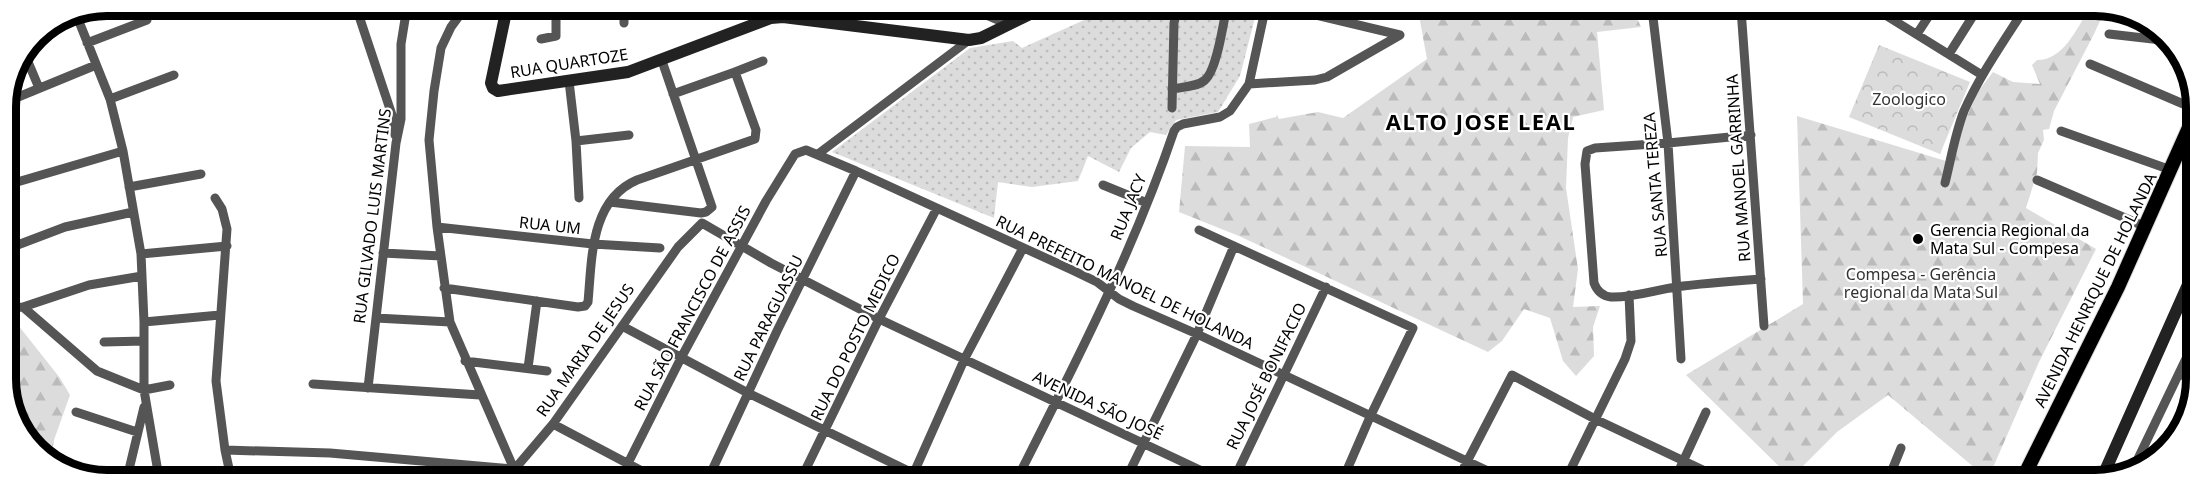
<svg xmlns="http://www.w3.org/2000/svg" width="2203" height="486" font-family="'Noto Sans',sans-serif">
<defs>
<pattern id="grass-dots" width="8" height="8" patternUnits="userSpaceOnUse" patternTransform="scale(1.5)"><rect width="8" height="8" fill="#dcdcdc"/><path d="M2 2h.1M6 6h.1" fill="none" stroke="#bbb" stroke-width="1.8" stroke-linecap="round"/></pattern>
<pattern id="forest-firs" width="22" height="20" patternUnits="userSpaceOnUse" patternTransform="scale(1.5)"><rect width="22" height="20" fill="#dcdcdc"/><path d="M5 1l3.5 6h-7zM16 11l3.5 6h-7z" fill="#bbb"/></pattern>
<pattern id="park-crowns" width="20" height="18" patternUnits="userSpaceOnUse" patternTransform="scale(1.5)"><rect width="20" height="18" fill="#dcdcdc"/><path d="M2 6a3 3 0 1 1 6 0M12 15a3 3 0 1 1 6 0" fill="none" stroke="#bbb"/></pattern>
</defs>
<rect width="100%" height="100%" fill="#fff"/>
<path fill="url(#grass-dots)" d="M1257 10 1240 76 1218 112 1176 120 1166 135 1150 132 1131 148 1119 172 1088 156 1078 181 1032 187 998 182 994 218 832 152 970 48 1013 41 1022 48 1104 11Z"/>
<path fill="url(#forest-firs)" d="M2090 8H2111L2104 12 2094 34 2054 111 2049 129 2043 130 2044 140 2038 153 2037 173 2026 208 2096 249 2039 362 1988 479 1888 395 1837 432 1791 478 1686 375 1803 304 1797 116 1946 161 1953 166 1963 126 1977 93 1993 72 2013 82 2040 84 2032 65 2037 60C2064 60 2076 29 2090 8Z
M1633 9 1641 27 1597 32 1604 110 1573 117 1568 138 1566 188 1578 269 1573 307 1600 306 1593 327 1594 356 1576 376 1563 361 1550 318 1524 309 1502 341 1488 352 1239 236 1179 212 1185 146 1250 147 1249 124 1276 117 1277 115 1279 119 1318 112 1343 118 1427 59 1418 10H1490L1559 18 1610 17Z
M8 325H18L60 378 70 395 54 440 51 459 36 451 8 399Z"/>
<path fill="url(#park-crowns)" d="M1879 45 1970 82 1940 154 1849 117Z"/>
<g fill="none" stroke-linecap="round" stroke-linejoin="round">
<defs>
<path id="primary" d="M2022 480 2118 287 2195 114"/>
</defs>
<use href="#primary" stroke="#dbdbdb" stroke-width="16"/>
<path stroke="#555" stroke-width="9" d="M1652 9 1668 143 1681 359
M1741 9 1764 326
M1885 9 1882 13 1982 75
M1191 10 1225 16 1240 10
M1295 10 1400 35
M977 11 1010 25
M462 12 451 27 441 48 434 91 429 140 437 227 450 322 514 469
M358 13 393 118 395 135
M76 14 110 99 123 151 141 254 144 322V390L159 478
M624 23V12
M1917 34 1934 8
M2109 34 2170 41
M541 39 556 36V12
M87 43 147 20
M1949 54 1978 8
M26 57 39 88
M2090 64 2195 109
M735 72 763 61
M569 81 576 141 579 198
M1249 84 1315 80 1327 77 1400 35
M1172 89C1182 87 1197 87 1205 80 1216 71 1222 31 1225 16
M110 99 174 75
M6 102 96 65
M1172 108 1174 23 1176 14 1181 10
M2061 131 2171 170
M1751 135 1668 143 1595 148 1587 151 1585 164 1594 283C1597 291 1602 296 1611 297 1632 298 1655 290 1676 287 1704 283 1733 281 1761 279
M576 141 629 135
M818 154 969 40
M2037 180 2146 227
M1945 183C1951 159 1955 134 1964 111 1980 75 2004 41 2025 8
M7 185 123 151
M1103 185 1147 203
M129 187 201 174
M215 198 222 209 227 229 216 381 225 450 231 478
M610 202 701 213 706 212 712 207 662 61
M437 227 593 244 660 248
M1199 230 1413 328 1370 417 1343 479
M7 249 65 227 133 212
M383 253 441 256
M141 254 227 246
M444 288 578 307 585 306 588 302C592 259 590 200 637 180L755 139 756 130 735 72 673 94
M23 307 97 371 144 390 170 385
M7 308 23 307 89 285 142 276
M376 318 450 322
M144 322 220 315
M622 326 748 393 925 479
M104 342 144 341
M465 361 547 371
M528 368 537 301
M2180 375 2195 376
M313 384 480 395
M368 388 396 143 401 119V44L406 13
M76 412 137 432
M553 424 657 479
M225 450 330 453 514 469
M64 463 107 478
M2134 467 2195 340
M912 477 965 358 1023 248
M127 478 144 407
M507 478 553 424 678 247 702 223 771 263 879 319 1219 479
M620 479 681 358 766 201 795 154 806 150 856 171 1072 270 1097 282 1119 299 1133 306 1197 334 1505 479
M708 479 777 331 856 171
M801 479 879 319 937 208
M1017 479C1074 366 1133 252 1174 131L1177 127 1183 124 1220 117 1230 111 1249 84 1265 10
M1126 479 1197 334 1234 246
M1234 479 1326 287
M1458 479 1512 375 1595 419 1722 479
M1566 479 1625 359 1631 341 1629 295
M1675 479 1706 412
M1888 480 1901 448"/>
<path stroke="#222" stroke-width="12" d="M1573 9H1607
M506 12 491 83 493 88 498 91 628 72 771 18 783 17 969 40 981 38 1036 11
M2101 480 2195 269"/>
<use href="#primary" stroke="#000" stroke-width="14"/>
</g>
<circle fill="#000" stroke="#fff" stroke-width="2" cx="1918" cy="239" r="6"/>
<g text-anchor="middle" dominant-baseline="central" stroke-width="4.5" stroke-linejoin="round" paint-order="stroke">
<g font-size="16" fill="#000" stroke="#fff">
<text transform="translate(569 63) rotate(-9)">RUA QUARTOZE</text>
<text transform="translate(1738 168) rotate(-94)">RUA MANOEL GARRINHA</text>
<text transform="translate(1655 185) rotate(-95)">RUA SANTA TEREZA</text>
<text transform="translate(1128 207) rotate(-68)">RUA JACY</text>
<text transform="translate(372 216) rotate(-83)">RUA GILVADO LUIS MARTINS</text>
<text transform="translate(550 225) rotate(6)">RUA UM</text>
<text transform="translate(1125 282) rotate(26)">RUA PREFEITO MANOEL DE HOLANDA</text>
<text transform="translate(2095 290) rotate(-64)">AVENIDA HENRIQUE DE HOLANDA</text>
<text transform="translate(692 308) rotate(-62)">RUA SÃO FRANCISCO DE ASSIS</text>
<text transform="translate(768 318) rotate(-64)">RUA PARAGUASSU</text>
<text transform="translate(855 337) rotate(-64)">RUA DO POSTO MEDICO</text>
<text transform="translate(585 350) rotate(-55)">RUA MARIA DE JESUS</text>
<text transform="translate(1266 376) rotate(-64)">RUA JOSÉ BONIFACIO</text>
<text transform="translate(1098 405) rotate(25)">AVENIDA SÃO JOSÉ</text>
</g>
<g font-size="16" fill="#333" stroke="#fff">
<text x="1909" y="99">Zoologico</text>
<text x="1921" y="274">Compesa - Gerência<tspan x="1921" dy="18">regional da Mata Sul</tspan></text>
</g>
<g font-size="16" fill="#000" stroke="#fff" text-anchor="start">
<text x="1930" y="230">Gerencia Regional da<tspan x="1930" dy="18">Mata Sul - Compesa</tspan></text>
</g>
<g font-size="22" font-weight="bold" letter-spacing="1.5" fill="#000" stroke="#fff">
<text x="1481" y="121">ALTO JOSE LEAL</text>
</g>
</g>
<path d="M0 0H2203V486H0ZM107 16H2095A91 91 0 0 1 2186 107V379A91 91 0 0 1 2095 470H107A91 91 0 0 1 16 379V107A91 91 0 0 1 107 16Z" fill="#fff" fill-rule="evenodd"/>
<path fill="none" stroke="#000" stroke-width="8" d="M107 16H2095A91 91 0 0 1 2186 107V379A91 91 0 0 1 2095 470H107A91 91 0 0 1 16 379V107A91 91 0 0 1 107 16Z"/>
</svg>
